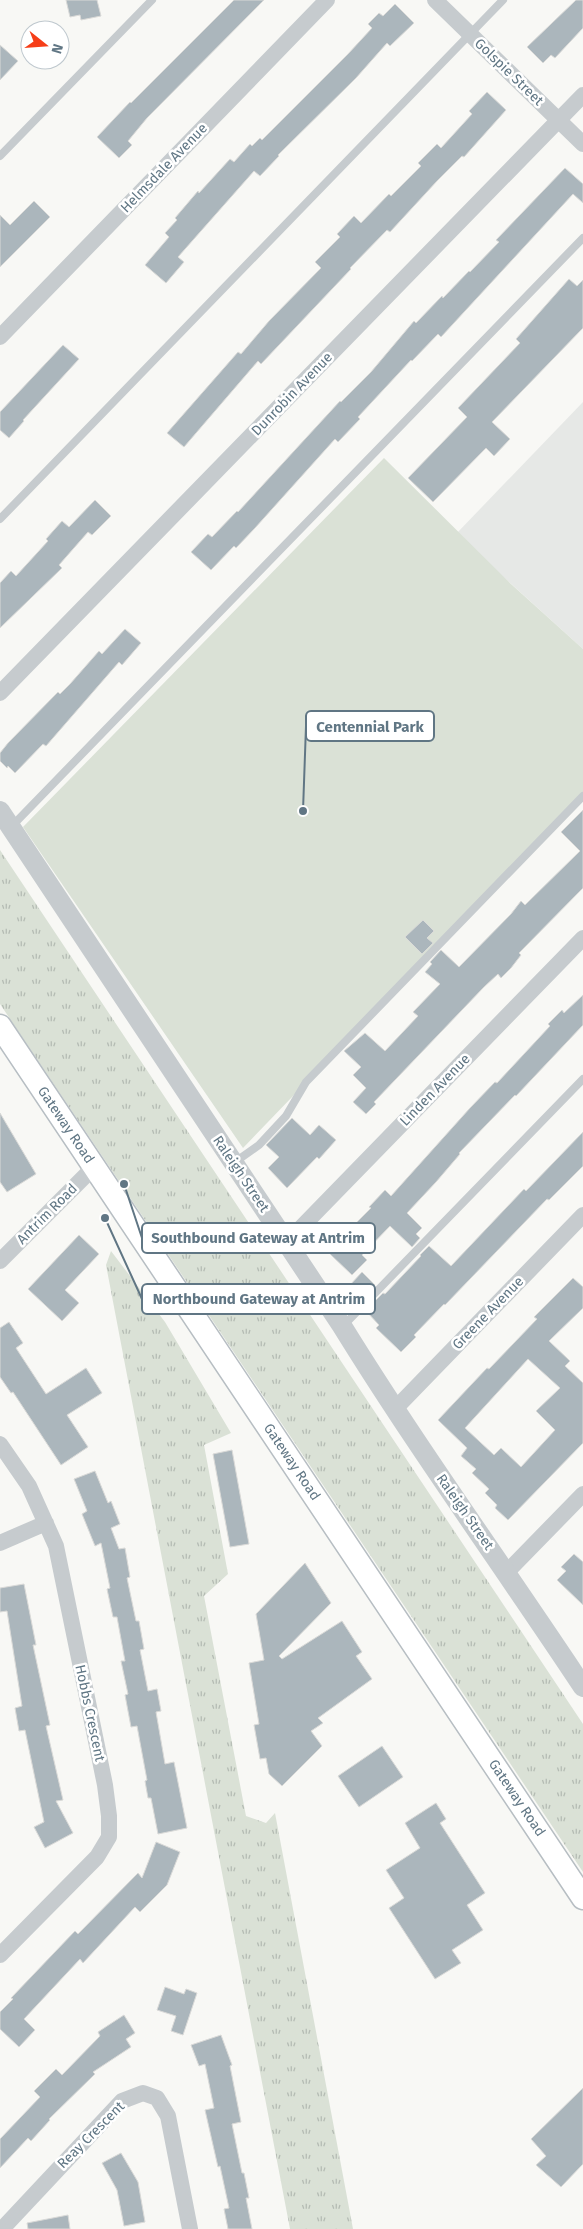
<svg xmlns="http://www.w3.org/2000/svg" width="583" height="2229" font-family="'Fira Sans',sans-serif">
<defs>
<pattern id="grass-tufts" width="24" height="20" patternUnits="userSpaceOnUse" patternTransform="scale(1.25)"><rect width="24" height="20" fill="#dae1d6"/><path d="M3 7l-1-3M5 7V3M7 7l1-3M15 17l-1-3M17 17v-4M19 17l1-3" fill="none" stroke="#b4bbb3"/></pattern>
</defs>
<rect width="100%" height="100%" fill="#f8f8f5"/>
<path fill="#e6e8e6" d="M583 402V649L456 534Z"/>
<path fill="url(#grass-tufts)" d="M0 850 583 1724V1872L0 1004Z
M111 1251 165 1322 231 1433 204 1445 228 1574 204 1596 246 1816 266 1823 275 1813 353 2229H290L106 1265Z"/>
<path fill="#dae1d6" d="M384 458 511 584 583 649V795L243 1148 23 827Z"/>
<path fill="#abb6bc" stroke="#dadad8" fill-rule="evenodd" d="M66 0H97L101 16 81 20 80 15 70 17Z
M234 0H264L147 118 128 141 132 145 119 158 97 137 130 102 131 103Z
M576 0H583V28L555 58 551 55 543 63 527 47Z
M395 4 414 23 390 46 387 43 356 78 278 155 279 156 260 176 254 171 178 257 184 262 166 283 145 265 169 237 165 233 177 220 175 218 198 191 199 193 230 159 234 162 250 144 252 146 260 138 262 140 348 54 372 28 368 24 379 13 383 16Z
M0 45 18 61 0 80Z
M487 92 506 110 464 157 462 156 437 181 390 232 387 230 350 268 351 269 261 364 258 361 184 447 167 433 238 352 241 354 269 321 321 268 315 262 340 237 337 234 354 216 361 223 389 194 391 196 421 166 418 163 437 144 441 148 472 114 469 111Z
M565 168 583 184V203L573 194 441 337 438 334 412 361 411 360 358 417 360 419 338 442 335 439 255 528 236 548 234 546 211 570 191 552 208 534 212 537 237 511 238 512 340 401 341 402 371 372 414 321 416 323 442 296 443 298 469 271 470 272 499 242 496 240Z
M34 201 50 217 0 267V215L10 225Z
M569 279 577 286 583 280V328L492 422 510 439 494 456 486 448 433 502 408 478 467 417 458 408 520 343 516 339Z
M63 345 79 359 23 420 24 421 9 438 0 430V412Z
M95 500 111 516 92 535 88 532 59 565 62 568 0 628V583L11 571 16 576 48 541 46 539 62 521 69 527Z
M125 629 141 643 122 665 119 662 46 746 43 744 15 773 8 766 7 768 0 761V753L8 743 58 692 60 694 70 684 99 651 102 654Z
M583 810V888L519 953 521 955 511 968 501 978 498 974 484 987 374 1102 376 1104 366 1114 353 1102 366 1088 353 1075 361 1067 344 1051 365 1033 385 1051 418 1016 413 1012 440 984 425 972 432 964 430 962 441 950 459 967 511 914 521 901 525 905 580 851 561 832Z
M423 920 434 931 427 938 433 943 422 954 405 937Z
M583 995V1025L516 1096 515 1095 459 1153 460 1154 436 1182 407 1213 422 1228 416 1234 420 1238 412 1247 390 1226 362 1255 367 1260 352 1275 330 1254 356 1228 354 1225 371 1208 369 1207 385 1190 391 1196 470 1108 495 1082 497 1083 550 1026 548 1024 562 1010 564 1013Z
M0 1113 36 1174 7 1192 0 1182Z
M292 1118 310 1135 319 1125 336 1140 319 1159 317 1157 287 1188 268 1168 279 1157 266 1145Z
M583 1132V1166L549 1200 547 1199 445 1305 444 1304 414 1335 416 1337 401 1352 376 1328 379 1325 367 1312 372 1306 371 1305 383 1293 385 1294 421 1256 420 1255 429 1246 451 1266 524 1189 526 1191Z
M79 1235 99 1254 65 1290 79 1303 62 1321 28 1289Z
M362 1272 375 1285 363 1298 350 1285Z
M573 1278 583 1287V1308L549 1341 570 1361 565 1366 583 1383V1443L508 1520 495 1508 497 1505 485 1493 489 1489 472 1473 476 1469 461 1456 467 1448 438 1420 487 1368 489 1369 537 1319 534 1317ZM528 1359 560 1388 536 1411 555 1430 521 1467 501 1448 494 1455 465 1428Z
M9 1322 23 1343 16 1348 46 1394 86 1368 102 1393 67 1415 88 1447 61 1465 13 1392 11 1393 0 1377V1328Z
M232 1450 249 1544 230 1547 213 1454Z
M95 1471 108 1503 111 1501 120 1524 111 1528 119 1549 125 1548 130 1577 127 1578 136 1621H139L144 1649 140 1650 148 1691 157 1689 161 1711 156 1712 165 1764 174 1762 187 1828 158 1834 151 1798H148L145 1781 147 1780 137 1726 131 1727 125 1695 128 1694 121 1661H125L117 1617H113L107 1589 110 1588 101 1543 95 1546 82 1514 87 1511 74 1479Z
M574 1554 583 1562V1605L557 1580 566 1571 561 1567Z
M305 1563 331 1603 279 1656 282 1659 342 1621 362 1652 356 1656 372 1679 318 1718 323 1723 311 1731 322 1746 282 1786 269 1774 266 1758 260 1759 254 1725 259 1724 249 1663 264 1660 256 1614Z
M24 1584 36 1645H33L50 1725 46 1726 63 1800 56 1801 73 1833 45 1848 34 1827 44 1822 25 1730 19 1731 15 1708 22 1706 7 1611 0 1612V1588Z
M382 1746 403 1777 359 1807 338 1776Z
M436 1803 446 1819 440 1823 485 1893 467 1905 483 1930 452 1950 461 1963 435 1979 389 1908 404 1898 386 1870 420 1848 405 1823Z
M156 1842 180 1852 167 1885 140 1912 135 1907 83 1963 80 1959 24 2019 35 2030 19 2047 0 2029V2012L13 1999 11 1998 75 1931 78 1934 138 1873 142 1878Z
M165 1987 184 1994 186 1989 197 1993 183 2035 171 2031 176 2016 157 2010Z
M124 2015 135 2033 126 2039 131 2047 93 2072 95 2074 49 2119 50 2120 31 2141 28 2138 0 2168V2139L40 2097 34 2091 56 2069 62 2075 100 2036 98 2032Z
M221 2035 232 2065 230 2066 241 2122 232 2124 242 2173H244L249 2198H246L252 2229H228L224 2209 229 2208 220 2166 218 2167 205 2110 214 2108 205 2064 199 2066 191 2045Z
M583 2088V2164L561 2187 536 2165 546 2156 531 2139Z
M121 2153 138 2182 145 2222 124 2226 117 2190 102 2163Z
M68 2215 70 2229H28L27 2223Z"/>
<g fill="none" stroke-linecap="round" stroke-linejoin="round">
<defs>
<path id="secondary" d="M0 1026 583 1898"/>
</defs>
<use href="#secondary" stroke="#b7bec3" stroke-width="25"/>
<path stroke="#c6cbce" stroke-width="8" d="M0 156 152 0
M0 519 503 0
M12 826 583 238
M235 1162 259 1145 286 1116 306 1082 583 796
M344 1325 583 1079"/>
<path stroke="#c6cbce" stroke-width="16" d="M435 0 583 144
M0 337 327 0
M0 693 583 95
M287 1242 583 938
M0 1261 94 1167
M394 1410 583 1215
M0 1444 29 1486 56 1546 105 1785 109 1816V1837L97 1857 0 1955
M0 1543 46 1523
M507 1572 583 1494
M2 2229 122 2101 143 2093 157 2098 168 2116 190 2229"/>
<path stroke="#c6cbce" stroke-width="20" d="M0 811 342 1326C418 1449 503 1566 583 1687"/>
<use href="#secondary" stroke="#fff" stroke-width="22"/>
</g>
<g text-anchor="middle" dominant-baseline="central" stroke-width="5" stroke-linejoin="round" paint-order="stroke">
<g font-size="14" fill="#607684" stroke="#fff">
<text transform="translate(509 72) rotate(44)">Golspie Street</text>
<text transform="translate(164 168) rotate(-46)">Helmsdale Avenue</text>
<text transform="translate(292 394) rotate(-46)">Dunrobin Avenue</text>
<text transform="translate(435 1090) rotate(-46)">Linden Avenue</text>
<text transform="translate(66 1125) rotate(56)">Gateway Road</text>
<text transform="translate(241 1174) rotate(56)">Raleigh Street</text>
<text transform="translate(47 1214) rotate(-45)">Antrim Road</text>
<text transform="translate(488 1313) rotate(-46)">Greene Avenue</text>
<text transform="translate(292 1462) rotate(56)">Gateway Road</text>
<text transform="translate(465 1512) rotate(55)">Raleigh Street</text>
<text transform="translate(90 1713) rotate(78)">Hobbs Crescent</text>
<text transform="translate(517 1798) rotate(56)">Gateway Road</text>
<text transform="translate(91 2135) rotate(-45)">Reay Crescent</text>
</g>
</g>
<path fill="none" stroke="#607684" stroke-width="2" d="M303 811L306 726M124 1184L142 1238M105 1218L142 1299"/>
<g fill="#607684" stroke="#fff" stroke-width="2">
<circle cx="303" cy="811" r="5"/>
<circle cx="124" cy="1184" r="5"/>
<circle cx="105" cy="1218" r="5"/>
</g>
<g fill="#fff" stroke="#607684" stroke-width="2">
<rect x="306" y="711" width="128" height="30" rx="5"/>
<rect x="142" y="1223" width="233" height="30" rx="5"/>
<rect x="142" y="1284" width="233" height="30" rx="5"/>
</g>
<g font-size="15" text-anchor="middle" font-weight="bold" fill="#607684">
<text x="370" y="732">Centennial Park</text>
<text x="258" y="1243">Southbound Gateway at Antrim</text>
<text x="259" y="1304">Northbound Gateway at Antrim</text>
</g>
<g transform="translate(45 45) rotate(107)"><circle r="24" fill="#ffffff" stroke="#bfc8ce"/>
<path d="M0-4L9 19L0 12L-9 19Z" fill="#f63e18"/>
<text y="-8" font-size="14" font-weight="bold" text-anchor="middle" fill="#607684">N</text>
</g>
</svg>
